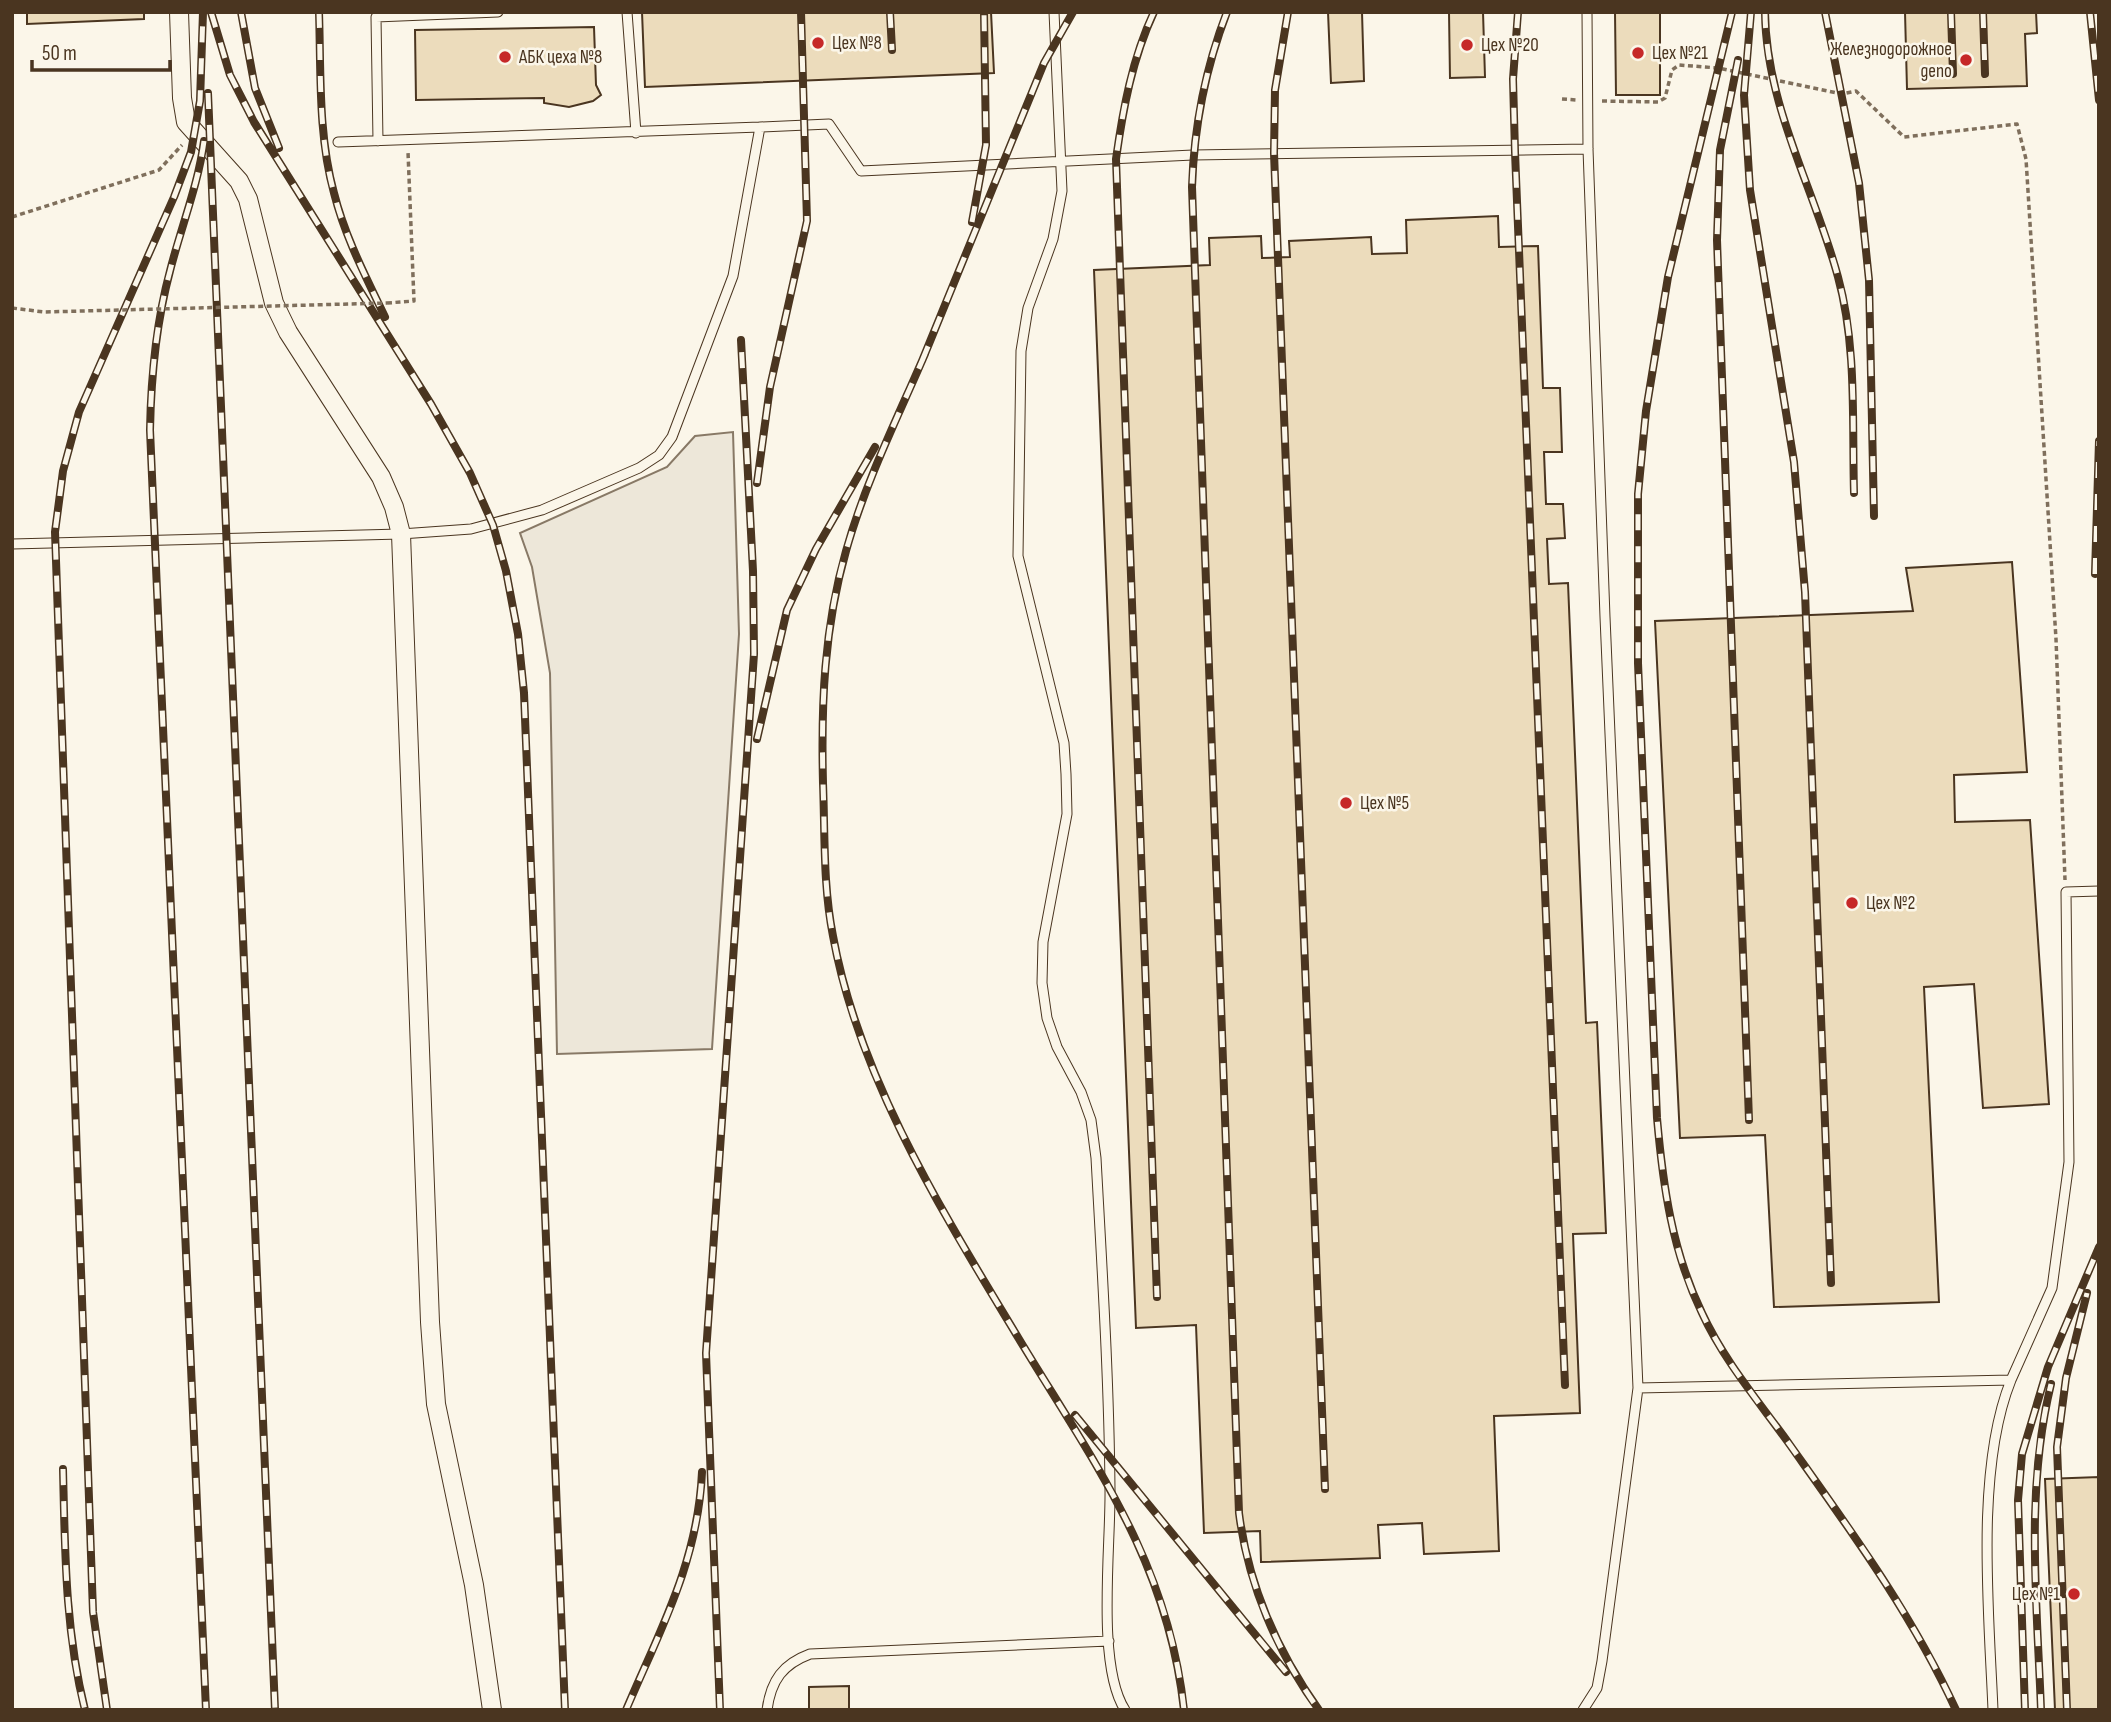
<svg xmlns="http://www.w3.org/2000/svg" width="2111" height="1722" font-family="'Sofia Sans Condensed',sans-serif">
<rect width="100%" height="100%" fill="#fbf6e9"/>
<path fill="#ede7d9" stroke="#887966" stroke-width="2" d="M733 432 739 634 712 1049 557 1054 550 673 532 567 520 533 667 467 695 436Z"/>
<path fill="#ecdcbc" stroke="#4a3520" stroke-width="2" d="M27 12H144V19L27 24Z
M642 12H991L994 73 645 87Z
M1328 12H1362L1364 81 1331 83Z
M1449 12H1483L1485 77 1450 78Z
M1615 12H1660V95H1616Z
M1905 12H2036L2037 33 2025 34 2027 86 1907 89Z
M594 27 596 85 601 95 593 101 569 107 544 103V98L416 100 415 30Z
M1498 216 1499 247 1538 246 1543 388H1560L1562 452H1544L1546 504H1563L1565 538 1547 539 1549 584 1568 583 1586 1023 1597 1022 1606 1233 1573 1234 1580 1413 1494 1416 1499 1551 1424 1554 1422 1523 1378 1525 1380 1558 1261 1562 1260 1531 1204 1533 1196 1325 1136 1328 1094 270 1210 265 1209 238 1261 236 1262 258 1290 257 1289 241 1371 237 1372 254 1407 253 1406 220Z
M2012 562 2027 772 1954 775 1955 822 2030 820 2049 1104 1983 1108 1974 984 1924 987 1939 1302 1774 1307 1765 1135 1680 1138 1655 621 1913 611 1906 568Z
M2099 1477V1710H2055L2045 1479Z
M849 1686V1710H809V1687Z"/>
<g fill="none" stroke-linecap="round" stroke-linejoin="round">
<defs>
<path id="service" d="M627 12 636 133
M1054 12 1062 191 1053 239 1028 308 1021 351 1018 556 1064 743 1066 774 1067 814 1043 942 1042 983 1047 1018 1057 1047 1081 1092 1091 1120 1096 1158C1102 1268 1109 1378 1110 1489 1111 1545 1096 1665 1125 1710
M378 141 376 17 498 12
M338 142 760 127
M12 544 401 534 471 529 542 510 639 468 659 455 672 437 733 276 760 127 829 124 861 171 1193 155 1588 149
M2011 1380 2052 1288 2069 1162 2066 892 2099 891
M1638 1388 2011 1380C1975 1469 1989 1612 1993 1710
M767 1710C771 1680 783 1664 810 1654L1109 1641
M1583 1710 1597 1688 1602 1661 1638 1388 1605 617 1588 149 1587 12"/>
<path id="minor" d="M179 12 182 98 186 122 239 181 248 199 274 303 288 332 381 477 394 507 401 534 430 1322 436 1404 474 1585 492 1710"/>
</defs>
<use href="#service" stroke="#4a3520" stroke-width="11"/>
<use href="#minor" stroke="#4a3520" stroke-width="20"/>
<path stroke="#7f6f5c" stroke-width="3.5" stroke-dasharray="5 3.5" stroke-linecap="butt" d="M1562 99 1576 100
M1602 101 1658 102 1665 98 1672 70 1679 65 1718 68 1842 94 1856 91 1904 137 2017 124 2026 159 2056 639 2065 880
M12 217 159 170 182 145
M387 303 414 301 408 152"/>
<use href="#service" stroke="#fbf6e9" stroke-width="9"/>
<use href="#minor" stroke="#fbf6e9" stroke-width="18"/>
<defs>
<path id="rail" d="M211 12 230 75 254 122 431 404 470 473 493 525 506 571 518 634 524 693 565 1710
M241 12 255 88 279 148
M319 12C321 72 318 135 334 193 345 237 366 277 385 317
M890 12 892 50
M1154 12C1132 59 1123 109 1116 159L1157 1297
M1227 12C1205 69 1194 127 1192 187L1239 1513C1248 1584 1277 1652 1319 1710
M1288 12 1275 90 1274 153 1325 1489
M1518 12 1513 79 1515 152 1565 1385
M1732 12 1668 277 1646 411 1638 494V663L1657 1118C1663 1186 1672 1251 1702 1313 1724 1361 1760 1403 1790 1445 1851 1531 1912 1614 1956 1710
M1751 12 1744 95 1750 190 1794 462 1805 592 1831 1283
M1765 12C1766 106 1814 188 1838 277 1857 346 1852 422 1854 493
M1825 12 1859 183 1869 280 1874 516
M1951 12 1953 74
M1983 12 1985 74
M2090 12 2099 100
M1738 60 1720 150 1717 240 1749 1120
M208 93 275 1710
M204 141C198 186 181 227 170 271 156 323 151 377 150 430L206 1710
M972 222 986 145 984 12
M925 354C897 419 865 483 846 551 824 628 821 704 823 783 825 834 823 886 833 936 859 1080 945 1216 1019 1339 1094 1463 1168 1561 1184 1710
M922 361 1044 63 1073 12
M757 483 770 387 807 221 801 12
M2095 574 2099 441
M757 739 787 610 816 549 875 447
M1075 1415 1286 1672
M63 1469C65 1551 65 1630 85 1710
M107 1710 93 1612 55 532 63 471 79 412 174 197 191 152 200 101 203 12
M626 1710C660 1630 698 1562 702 1472
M720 1710 706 1353 754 654 753 571 741 340
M2025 1710 2018 1500 2022 1454 2048 1367 2099 1247
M2041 1710C2037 1601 2025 1491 2051 1384
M2067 1710 2057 1447 2066 1378 2087 1293"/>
</defs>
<use href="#rail" stroke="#4a3520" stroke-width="8"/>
<use href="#rail" stroke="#fbf6e9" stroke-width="5" stroke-dasharray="16" stroke-linecap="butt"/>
<path stroke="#7f6f5c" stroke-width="3.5" stroke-dasharray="5 3.5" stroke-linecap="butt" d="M12 308 44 312 387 303"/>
</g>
<g fill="#c62828" stroke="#fbf6e9" stroke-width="2.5">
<circle cx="818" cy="43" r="7"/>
<circle cx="1467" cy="45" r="7"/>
<circle cx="1638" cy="53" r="7"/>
<circle cx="505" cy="57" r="7"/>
<circle cx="1966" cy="60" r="7"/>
<circle cx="1346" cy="803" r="7"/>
<circle cx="1852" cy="903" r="7"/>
<circle cx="2074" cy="1594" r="7"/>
</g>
<g text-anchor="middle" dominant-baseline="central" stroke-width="5" stroke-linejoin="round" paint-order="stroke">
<g font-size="19" fill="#4a3520" stroke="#fbf6e9" text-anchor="start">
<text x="832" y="43">Цех №8</text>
<text x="1481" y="45">Цех №20</text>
<text x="1952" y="49" text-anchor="end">Железнодорожное<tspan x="1952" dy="22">депо</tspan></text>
<text x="1652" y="53">Цех №21</text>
<text x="519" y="57">АБК цеха №8</text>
<text x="1360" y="803">Цех №5</text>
<text x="1866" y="903">Цех №2</text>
<text x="2060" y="1594" text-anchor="end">Цех №1</text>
</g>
</g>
<rect width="2111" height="1722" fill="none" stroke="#4a3520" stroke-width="28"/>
<path d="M32 60v10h138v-10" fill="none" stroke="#4a3520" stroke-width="3.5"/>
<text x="42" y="60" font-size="21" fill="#4a3520" stroke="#fbf6e9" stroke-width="5" paint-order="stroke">50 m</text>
</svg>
